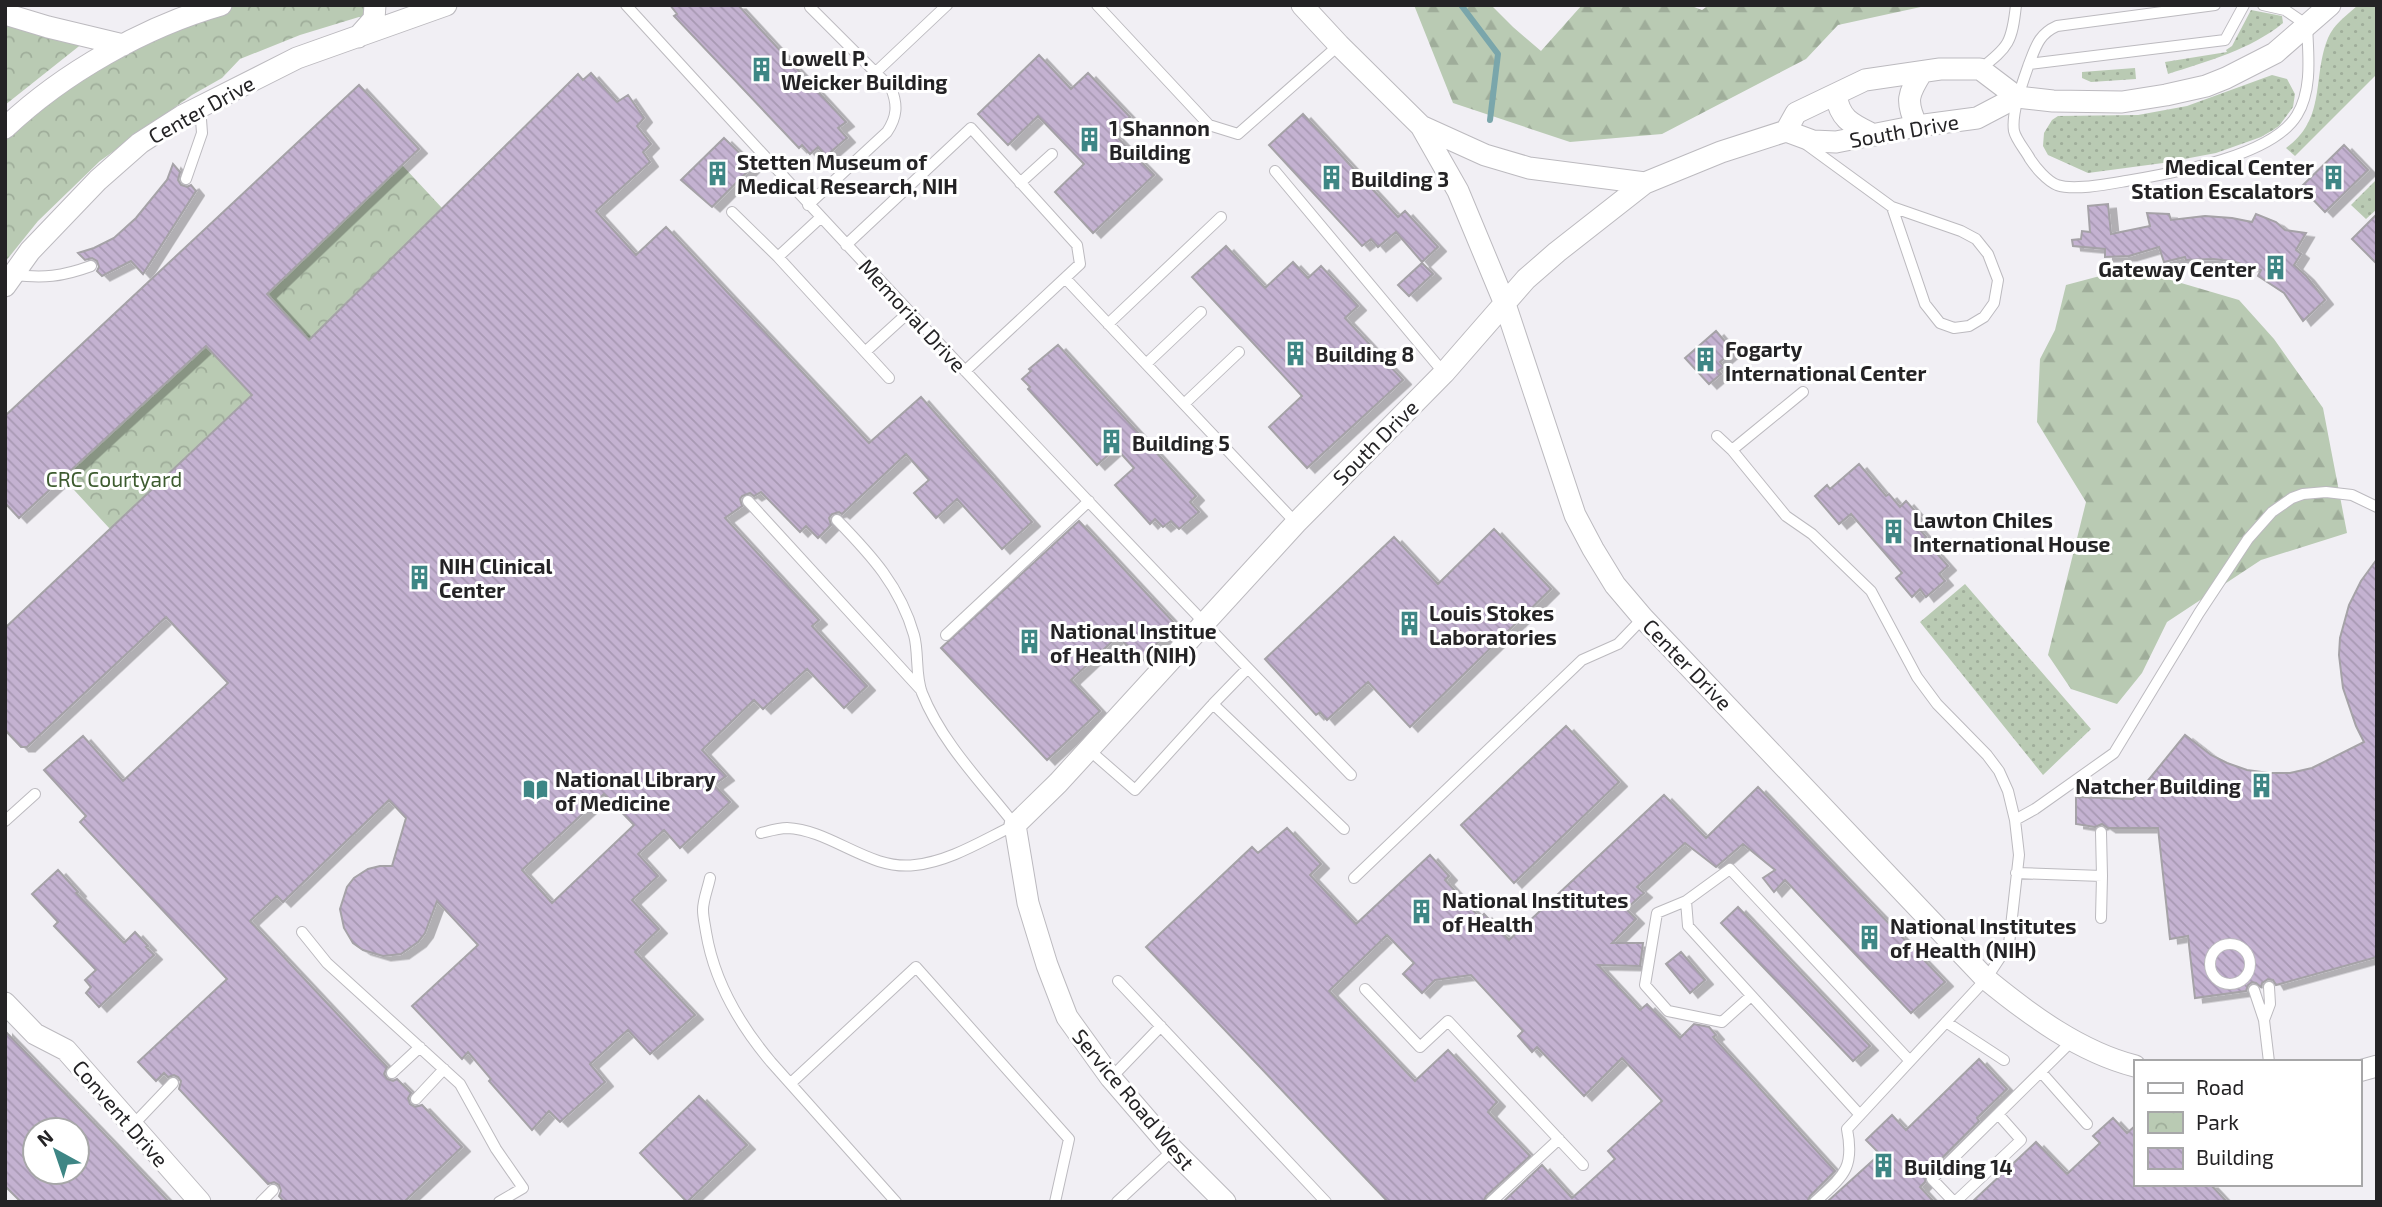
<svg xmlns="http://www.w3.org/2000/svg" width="2382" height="1207" font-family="'Exo 2',sans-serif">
<defs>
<pattern id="grass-dots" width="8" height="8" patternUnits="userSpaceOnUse" patternTransform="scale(1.75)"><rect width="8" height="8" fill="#b9cab3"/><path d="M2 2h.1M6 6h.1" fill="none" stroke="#9fad9a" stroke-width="1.8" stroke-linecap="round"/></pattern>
<pattern id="forest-firs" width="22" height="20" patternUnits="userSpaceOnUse" patternTransform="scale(1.75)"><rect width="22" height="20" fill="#b9cab3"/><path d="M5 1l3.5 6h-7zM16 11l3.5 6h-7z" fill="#9fad9a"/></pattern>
<pattern id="park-crowns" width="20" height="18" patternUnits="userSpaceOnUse" patternTransform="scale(1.75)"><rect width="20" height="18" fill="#b9cab3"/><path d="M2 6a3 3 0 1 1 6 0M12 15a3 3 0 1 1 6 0" fill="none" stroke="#9fad9a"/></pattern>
<pattern id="building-back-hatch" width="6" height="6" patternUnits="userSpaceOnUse" patternTransform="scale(1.75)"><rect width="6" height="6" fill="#c4b2d1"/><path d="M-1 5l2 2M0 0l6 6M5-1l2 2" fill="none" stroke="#a899b3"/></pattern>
<filter id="shadow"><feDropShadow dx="8" dy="4.5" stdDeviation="0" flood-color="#0004"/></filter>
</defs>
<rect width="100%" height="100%" fill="#f1eff4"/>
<path fill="url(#grass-dots)" d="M2358 5H2377V74L2295 156 2286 148C2327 119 2312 77 2328 38 2334 24 2347 15 2358 5Z
M2251 10 2282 16 2283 23C2250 50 2208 61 2168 74L2165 62 2227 52 2226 50 2232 46Z
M2135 68 2136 79 2091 82 2082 78V72Z
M2272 75 2287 79 2295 94 2293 107 2279 126 2273 130 2261 137 2216 153 2163 163 2088 173 2048 155 2043 146 2044 133 2052 120 2058 116 2138 115 2187 106Z
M2377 179V209L2366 219 2351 205Z
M1965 584 2091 729 2043 775 1920 622Z"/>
<path fill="url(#forest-firs)" d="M1414 5H1491L1513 27 1541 51 1582 5H1689L1702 10 1709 5H1930L1838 25 1806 59 1662 134 1570 142 1453 103Z
M2130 268 2239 300 2274 339 2323 408 2347 533 2261 560 2167 622 2142 673 2117 704 2071 689 2048 655 2086 502 2037 422 2040 359 2055 330 2066 285Z"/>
<path fill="url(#park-crowns)" d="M221 5H375L374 19 359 17 300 35 240 59 222 78 192 95 100 161 38 221 5 262V128L53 87Z
M5 22 83 43 5 105Z
M402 165 442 208 309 340 267 294Z
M206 346 252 395 110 529 63 478Z"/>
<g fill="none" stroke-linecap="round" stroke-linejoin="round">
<path stroke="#7aa6ab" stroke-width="6" d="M1461 5 1498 54 1490 120"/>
</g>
<path fill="url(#building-back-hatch)" stroke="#a5a2a7" stroke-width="2" fill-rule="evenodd" filter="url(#shadow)" d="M670 5H738L846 122 838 128 847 138 826 156 818 147 810 154 802 145 799 148 674 16 677 14Z
M1039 55 1071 89 1088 73 1130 117 1113 133 1154 175 1093 233 1055 192 1084 164 1038 116 1008 145 978 114Z
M591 73 617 102 628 95 644 118 637 126 651 144 643 152 650 162 596 211 636 255 666 227 869 443 921 397 1032 522 1002 549 957 499 936 518 914 493 929 480 906 454 842 514 839 512 832 514 829 518 831 525 818 538 806 526 800 532 761 492 754 496 750 493 742 496 740 499 742 506 725 518 819 620 812 626 867 686 844 708 807 669 763 709 754 700 702 750 726 776 714 785 730 802 680 848 664 830 638 854 658 876 632 900 659 929 635 952 695 1015 650 1054 628 1030 590 1064 605 1082 560 1122 549 1111 532 1130 489 1081 491 1079 468 1052 462 1059 412 1006 478 945 437 901 425 933 418 942 401 954 383 956 363 950 353 943 344 928 340 909 347 887 354 878 368 869 380 866H392L406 818 389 800 283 902 277 896 250 921 387 1067 384 1074 387 1079 393 1081 397 1079 411 1093 408 1098 410 1104 415 1107 422 1105 462 1147 404 1202H284L279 1196 281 1191 279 1185 274 1182 268 1184 179 1089 181 1081 178 1077 174 1075 168 1077 164 1073 156 1081 138 1062 227 979 80 822 86 816 44 770 83 736 123 781 228 683 166 617 27 747H21L5 730V628L252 395 206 346 19 518 5 503V416L359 85 419 149 267 294 309 340 578 74 583 80ZM604 794 634 825 552 903 522 870Z
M1303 114 1398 217 1405 211 1438 247 1422 262 1396 232 1378 247 1371 239 1362 246 1269 145Z
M724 138 753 166 712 207 681 180Z
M2344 145 2368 170 2325 212 2301 187Z
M173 164 180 172 178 180 181 185 187 187 191 185 196 191 143 274 131 261 102 276 97 271 99 267 97 261 92 258 85 260 78 253 94 248 114 238 136 218 167 180Z
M2108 204 2111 234 2150 226 2147 213 2169 214 2171 220 2205 216 2232 218 2252 222 2256 214 2276 222 2285 230 2306 233 2296 250 2301 254 2294 265 2306 276 2325 300 2303 321 2284 293 2258 276 2261 270 2232 261 2213 259 2186 260 2185 257 2164 262 2159 247 2129 256 2105 257V249L2073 246 2072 240 2081 239 2082 231 2090 232 2088 206Z
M2377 214V264L2352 239Z
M1226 246 1265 288 1293 262 1308 278 1321 266 1358 306 1345 318 1403 380 1307 468 1269 427 1302 396 1192 277Z
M1422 263 1433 274 1409 296 1398 285Z
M1716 331 1733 351 1720 362 1724 367 1718 371 1721 374 1709 384 1685 358Z
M1058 345 1196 496 1190 502 1199 512 1179 529 1171 521 1163 527 1155 519 1150 524 1115 485 1134 468 1116 448 1097 465 1028 389 1030 387 1022 379 1031 371 1029 369Z
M1859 464 1886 496 1889 494 1900 507 1906 501 1922 519 1915 524 1926 537 1924 539 1948 566 1939 574 1945 581 1926 597 1920 589 1912 597 1896 578 1902 573 1851 514 1839 524 1815 496 1827 485 1830 489Z
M1079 521 1176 625 1140 660 1118 636 1071 680 1100 711 1047 760 941 648Z
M1494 529 1551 589 1410 727 1368 682 1327 720 1320 712 1316 715 1265 659 1394 537 1438 584Z
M2377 559V957L2276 985 2273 980 2268 979 2262 983 2261 987 2256 983 2252 982 2248 985 2246 991 2195 998 2188 936 2170 939 2158 828H2108L2102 824 2095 827 2076 824V797L2133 799 2185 735 2211 755 2227 763 2247 770 2269 773H2290L2312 768 2364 742 2356 726 2343 688 2339 655 2340 638 2349 605 2361 581Z
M1566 726 1619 782 1514 883 1461 825Z
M1758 787 1945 982 1911 1013 1785 880 1774 892 1763 878 1775 870 1743 844 1716 867 1685 843 1637 887 1644 893 1626 909 1636 919 1612 943H1643L1640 966 1598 965 1640 1010 1647 1004 1680 1038 1694 1024 1709 1027 1716 1035 1713 1037 1835 1171 1810 1196 1807 1202H1503L1542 1165 1572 1198 1615 1159 1608 1151 1662 1101 1622 1058 1584 1096 1537 1047 1532 1052 1518 1036 1523 1031 1471 975 1435 980 1422 993 1403 974 1414 963 1387 935 1329 991 1415 1081 1448 1050 1497 1102 1488 1112 1530 1156 1486 1196 1483 1202H1388L1146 947 1252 847 1258 853 1287 828 1321 864 1310 875 1356 924 1430 855 1449 876 1445 880 1480 918 1484 914 1509 940 1664 795 1706 838Z
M58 870 78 892 76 893 124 943 135 932 148 946 146 947 154 955 99 1007 86 993 91 987 85 980 96 970 54 926 58 922 32 894Z
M1738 907 1870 1046 1853 1061 1721 923Z
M1681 952 1705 980 1690 993 1666 964Z
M5 1031 111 1141 169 1202H21L5 1186ZM35 1130H77V1172H35Z
M1979 1059 2007 1089 1977 1118 1979 1121 1926 1174 1925 1182 1920 1187 1934 1202H1827L1880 1154 1866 1140 1892 1115 1906 1130Z
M699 1096 747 1145 687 1202 640 1153Z
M2113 1118 2127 1133 2135 1126V1184H2210L2227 1202H1972L2036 1142 2067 1174 2100 1143 2093 1136Z"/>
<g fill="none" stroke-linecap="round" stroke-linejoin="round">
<defs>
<path id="service" d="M626 5C864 266 1106 522 1351 775
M1097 5 1209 125 1238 134 1339 45
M2244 5 2225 40 2029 64C2023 81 2011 113 2014 131 2016 140 2026 151 2030 159 2036 168 2047 181 2057 185 2074 191 2109 184 2126 181 2172 173 2272 157 2297 115 2313 89 2308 53 2307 25L2285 10 2263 5
M2029 64C2036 46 2039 34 2057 26L2215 5
M1980 69C2009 47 2012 42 2016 5
M876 72 947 5
M1807 145 1892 207 1961 231 1976 239 1988 254 1998 280 1994 303 1984 317 1969 326 1954 328 1940 323 1925 304 1892 207
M1275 171 1444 373
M186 179 202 133 200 106
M1020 183 1052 154
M808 205 887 132C897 117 898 105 891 88L810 7 812 5
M732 212 778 257 820 218
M846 245 971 128 1077 245 1080 264 1065 278
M778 257 889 378
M13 275C44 278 61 277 91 266
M1108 324 1221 217
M865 352 909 312
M1146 364 1201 312
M965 371 1065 278 1296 523
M1184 404 1239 352
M1717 436 1732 450 1786 516 1812 534 1871 591 1917 677 1937 704 1987 755 1999 771 2008 791 2015 820 2019 855 2009 944 1986 979 1847 1129C1855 1169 1843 1176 1815 1202
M1732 450 1803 392
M748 501 921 690
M946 635 1089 501
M1213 704 1247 669
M1088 749 1135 790 1213 704 1344 829
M2015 820 2035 809 2114 753 2199 613 2248 539 2272 512 2292 498 2303 494 2326 492 2352 495 2377 507
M5 821 35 794
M2101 832 2102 876
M761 833C769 831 779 828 787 828 832 830 869 871 915 865 951 861 983 840 1015 825 982 783 942 743 922 693 915 675 919 653 914 635 900 586 871 555 837 520
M2016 873 2102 876 2101 918
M710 878C708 888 703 900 703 910 703 917 705 925 706 932 714 981 739 1024 771 1062L896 1202
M1354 878 1582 660 1618 644 1643 618
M1686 901 1657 913 1645 985 1668 1011 1722 1022 1751 996
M302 932 327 963 460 1084 496 1149 523 1188 499 1202
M2210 964a20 20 0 1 1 40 0a20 20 0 1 1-40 0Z
M1118 981 1326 1202
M1365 989 1420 1047 1448 1021 1583 1165
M2254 990 2264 1020 2269 1062
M2264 1020 2270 1004 2269 987
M1946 1022 2004 1060
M2041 1072 2087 1124
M392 1073 420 1047
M1111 1078 1161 1026
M791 1083 916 967 1069 1139 1055 1202
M416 1099 444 1069
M1860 1115 1688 926 1686 901 1730 869 1910 1061
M132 1126 173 1083
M261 1202 273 1190
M1117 1202 1173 1150
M1491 1202 1559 1139
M1954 1202 1932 1179 2073 1040
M1955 1202 2021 1140 1998 1114"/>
<path id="minor" d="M1302 5 1339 45 1421 126 1458 191 1505 304 1575 515 1593 549 1615 585 1643 618 1986 979C2030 1015 2080 1052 2135 1066
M5 14 48 27 123 45
M358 37 374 19 375 5
M1836 95C1840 120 1852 124 1874 135
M1421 126 1485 155 1529 168 1645 183
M1917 126C1905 101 1908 94 1922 72
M5 128C63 73 144 27 221 5
M1786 131 1796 113 1865 80 1940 69H1980L2017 97 2053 101 2122 102 2166 95 2206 86 2226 78 2275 53 2330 5
M5 286 30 251 98 180 140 143 182 116 297 58 446 5
M5 1003 35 1034 66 1050 200 1202
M2359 1071 2377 1066
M1225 1202 1173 1150 1111 1078 1067 1017 1047 965 1028 903 1015 825 1058 783 1296 523 1444 373 1526 279 1557 252 1645 183 1721 152 1786 131 1813 141 1836 142 1917 126 1977 118 2017 97"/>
</defs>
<use href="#service" stroke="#bcbabf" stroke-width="12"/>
<use href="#minor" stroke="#bcbabf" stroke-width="23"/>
<use href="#service" stroke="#fff" stroke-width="10"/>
<use href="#minor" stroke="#fff" stroke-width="21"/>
</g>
<defs>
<symbol id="building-bare" viewBox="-9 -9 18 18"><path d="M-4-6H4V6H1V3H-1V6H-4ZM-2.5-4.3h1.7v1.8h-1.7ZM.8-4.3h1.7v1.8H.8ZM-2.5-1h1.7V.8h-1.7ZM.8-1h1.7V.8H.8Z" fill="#3e8685" stroke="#fff" stroke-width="2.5" paint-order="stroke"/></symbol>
<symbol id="library-bare" viewBox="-9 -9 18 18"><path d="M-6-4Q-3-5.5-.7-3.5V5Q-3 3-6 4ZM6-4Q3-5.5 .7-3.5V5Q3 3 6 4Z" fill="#3e8685" stroke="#fff" stroke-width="2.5" paint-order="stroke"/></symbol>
</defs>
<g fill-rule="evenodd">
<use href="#building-bare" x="744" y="52" width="35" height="35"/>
<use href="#building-bare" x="1072" y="122" width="35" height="35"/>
<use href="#building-bare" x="700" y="156" width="35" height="35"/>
<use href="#building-bare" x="1314" y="160" width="35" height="35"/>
<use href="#building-bare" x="2316" y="160" width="35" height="35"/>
<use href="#building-bare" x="2258" y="250" width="35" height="35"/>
<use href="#building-bare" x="1278" y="336" width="35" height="35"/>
<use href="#building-bare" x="1688" y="342" width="35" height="35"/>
<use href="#building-bare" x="1094" y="424" width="35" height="35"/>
<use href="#building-bare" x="1876" y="514" width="35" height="35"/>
<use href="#building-bare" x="402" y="560" width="35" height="35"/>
<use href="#building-bare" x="1392" y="606" width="35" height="35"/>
<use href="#building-bare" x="1012" y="624" width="35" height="35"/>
<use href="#building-bare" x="2244" y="768" width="35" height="35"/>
<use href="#library-bare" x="518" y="772" width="35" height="35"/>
<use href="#building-bare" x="1404" y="894" width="35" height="35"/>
<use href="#building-bare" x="1852" y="920" width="35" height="35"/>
<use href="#building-bare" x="1866" y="1148" width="35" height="35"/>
</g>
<g text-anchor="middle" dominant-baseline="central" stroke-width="6" stroke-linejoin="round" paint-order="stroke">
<g font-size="21" font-weight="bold" fill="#242325" stroke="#fff" text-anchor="start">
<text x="781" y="57">Lowell P.<tspan x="781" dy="24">Weicker Building</tspan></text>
<text x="1109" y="127">1 Shannon<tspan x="1109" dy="24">Building</tspan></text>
<text x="737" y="161">Stetten Museum of<tspan x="737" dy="24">Medical Research, NIH</tspan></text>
<text x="2314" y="166" text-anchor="end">Medical Center<tspan x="2314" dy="24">Station Escalators</tspan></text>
<text x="1351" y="178">Building 3</text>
<text x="2256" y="268" text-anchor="end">Gateway Center</text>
<text x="1725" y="348">Fogarty<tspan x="1725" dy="24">International Center</tspan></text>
<text x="1315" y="353">Building 8</text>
<text x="1132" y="442">Building 5</text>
<text x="1913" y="519">Lawton Chiles<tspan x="1913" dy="24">International House</tspan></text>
<text x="439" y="565">NIH Clinical<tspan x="439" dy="24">Center</tspan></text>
<text x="1429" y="612">Louis Stokes<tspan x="1429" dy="24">Laboratories</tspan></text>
<text x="1050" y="630">National Institue<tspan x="1050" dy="24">of Health (NIH)</tspan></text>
<text x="555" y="778">National Library<tspan x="555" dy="24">of Medicine</tspan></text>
<text x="2241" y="785" text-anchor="end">Natcher Building</text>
<text x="1442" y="899">National Institutes<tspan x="1442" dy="24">of Health</tspan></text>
<text x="1890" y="925">National Institutes<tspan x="1890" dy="24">of Health (NIH)</tspan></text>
<text x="1904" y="1166">Building 14</text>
</g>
<g font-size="21" fill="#242325" stroke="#fff">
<text transform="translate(201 109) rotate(-29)">Center Drive</text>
<text transform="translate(1904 130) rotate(-10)">South Drive</text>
<text transform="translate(913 315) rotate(47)">Memorial Drive</text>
<text transform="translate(1375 442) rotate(-45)">South Drive</text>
<text transform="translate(1688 664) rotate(46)">Center Drive</text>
<text transform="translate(1134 1099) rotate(50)">Service Road West</text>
<text transform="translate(121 1113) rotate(49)">Convent Drive</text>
</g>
<g font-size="21" fill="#3d5b2f" stroke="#fff">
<text x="114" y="478">CRC Courtyard</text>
</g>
</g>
<rect width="2382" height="1207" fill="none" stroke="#242325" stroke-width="14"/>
<rect x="2134" y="1060" width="228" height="126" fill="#ffffff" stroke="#a7a7a8" stroke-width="2"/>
<rect x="2148" y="1083" width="35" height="10" fill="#ffffff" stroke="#a7a7a8" stroke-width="2"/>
<text x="2196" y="1095" font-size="21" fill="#242325">Road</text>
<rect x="2148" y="1112" width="35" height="21" fill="url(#park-crowns)" stroke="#a7a7a8" stroke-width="2"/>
<text x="2196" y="1130" font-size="21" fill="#242325">Park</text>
<rect x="2148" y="1148" width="35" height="21" fill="url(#building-back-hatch)" stroke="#a7a7a8" stroke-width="2"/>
<text x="2196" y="1165" font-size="21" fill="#242325">Building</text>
<g transform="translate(56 1151) rotate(320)"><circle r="33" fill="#ffffff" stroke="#a7a7a8" stroke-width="2"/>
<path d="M0-5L12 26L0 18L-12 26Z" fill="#3e8685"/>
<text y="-10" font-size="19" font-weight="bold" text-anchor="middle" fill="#242325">N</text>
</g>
</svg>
